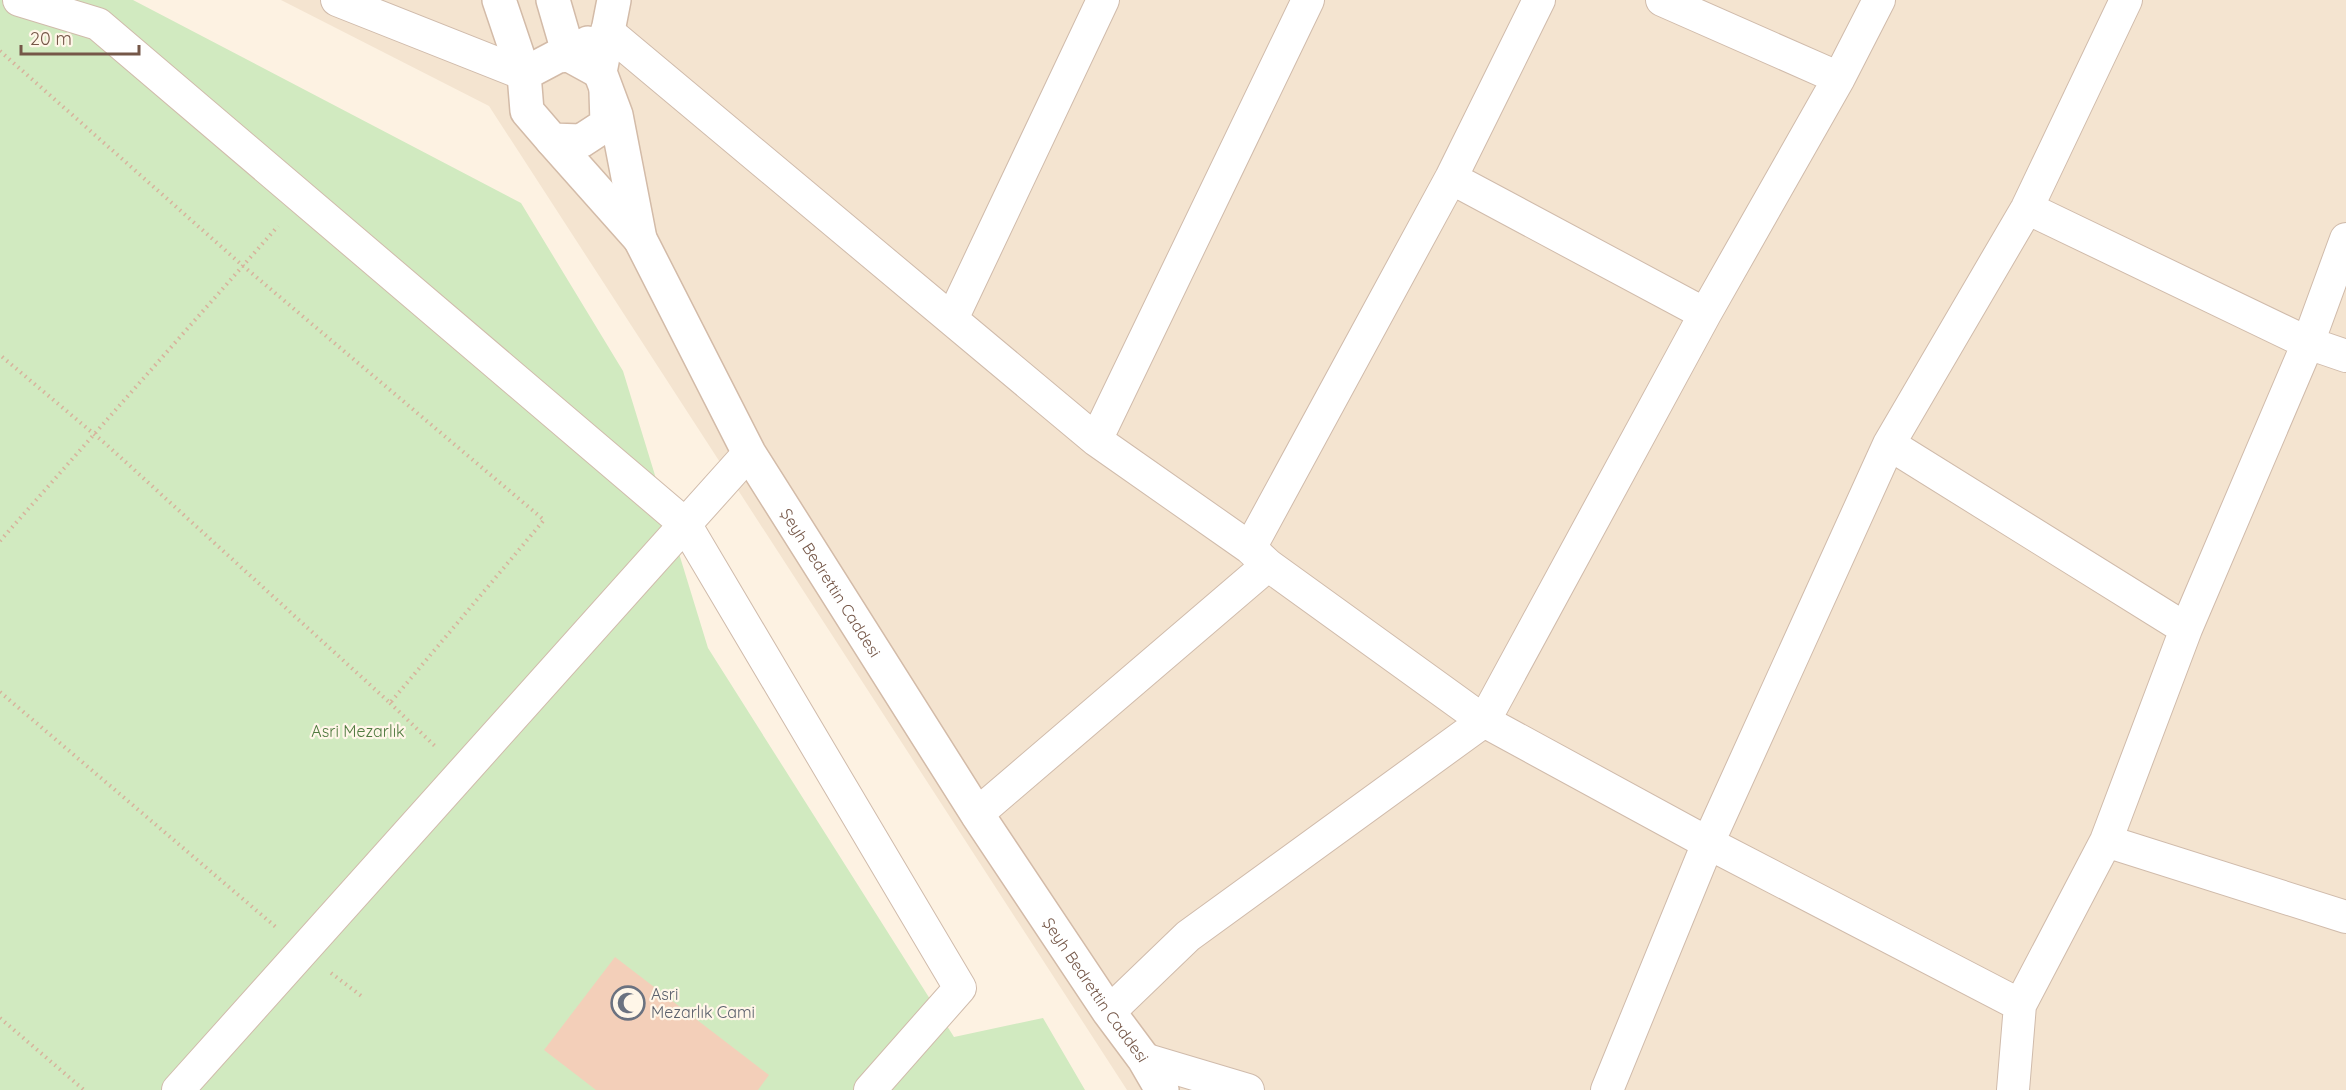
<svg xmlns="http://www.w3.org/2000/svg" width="2346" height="1090" font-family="Quicksand,sans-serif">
<rect width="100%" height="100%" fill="#fdf2e2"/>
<path fill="#f4e4d0" d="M281 0H2346V1090H1127L489 106Z"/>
<path fill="#d1eac0" d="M0 0H133L521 203 623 371 708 648 954 1037 1043 1018 1085 1090H0Z"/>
<path fill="#f3cfb9" d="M615 957 769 1075 758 1090H596L544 1050Z"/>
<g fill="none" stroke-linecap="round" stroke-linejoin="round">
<defs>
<path id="street" d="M19 0 98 24 685 524 960 988 870 1090
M337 0 524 74
M1662 0 1839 78
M607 31 1096 440 1250 548 1268 565 1484 721 1708 843 2020 1005
M1451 178 1705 314
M2027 208 2308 343 2346 356
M952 319 1103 0
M1096 440 1308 0
M1889 444 2186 629
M1250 548 1451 178 1539 0
M977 814 1268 565
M2106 841 2346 917
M1109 1012 1188 936 1484 721 1705 314 1839 78 1879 0
M1144 1059 1248 1090
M178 1090 749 453
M1607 1090 1708 843 1889 444 2027 208 2126 0
M2013 1090 2020 1005 2106 841 2186 629 2308 343 2346 239"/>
<g id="secondary">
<path d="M499 0 524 74"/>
<path d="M553 0 569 55 588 43"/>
<path id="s1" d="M614 0 600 72 616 115 640 239 749 453 977 814 1109 1012 1144 1059 1162 1090"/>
<path d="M600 72 569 55 558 56 524 74 527 111 552 140 581 141 607 124 606 92"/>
<path d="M552 140 640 239"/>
</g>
</defs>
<use href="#street" stroke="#d0bbab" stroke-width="34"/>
<use href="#secondary" stroke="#d3bba8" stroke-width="36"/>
<path stroke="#d7b39c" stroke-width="4" stroke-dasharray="1.5 4.5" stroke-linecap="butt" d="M0 51 242 265 544 520 390 703 107 445 0 355
M0 541 278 226
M0 692 277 928
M390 703 437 748
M331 973 364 998
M0 1018 84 1090"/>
<use href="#street" stroke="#fff" stroke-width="32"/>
<use href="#secondary" stroke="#fff" stroke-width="33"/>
</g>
<defs>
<symbol id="mosque-ring" viewBox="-11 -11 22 22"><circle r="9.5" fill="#fff6e8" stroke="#6b7280" stroke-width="1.5"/><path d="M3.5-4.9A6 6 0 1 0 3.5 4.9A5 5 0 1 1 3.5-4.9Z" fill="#6b7280"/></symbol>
</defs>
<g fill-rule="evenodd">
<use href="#mosque-ring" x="609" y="984" width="38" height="38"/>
</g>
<g text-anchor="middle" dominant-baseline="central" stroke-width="4.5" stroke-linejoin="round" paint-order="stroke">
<g font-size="16" fill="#755748" stroke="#fff6e8">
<text stroke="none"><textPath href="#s1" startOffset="639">Şeyh Bedrettin Caddesi</textPath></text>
<text stroke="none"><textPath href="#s1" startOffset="1125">Şeyh Bedrettin Caddesi</textPath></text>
</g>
<g font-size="16" fill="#517b40" stroke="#fff6e8">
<text x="358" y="731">Asri Mezarlık</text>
</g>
<g font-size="16" fill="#5b616d" stroke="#fff6e8" text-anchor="start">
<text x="651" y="994">Asri<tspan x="651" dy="18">Mezarlık Cami</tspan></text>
</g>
</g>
<path d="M21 45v9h118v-9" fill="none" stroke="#755748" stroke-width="3"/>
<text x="30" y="45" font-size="18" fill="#755748" stroke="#fff6e8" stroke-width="4.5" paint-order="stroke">20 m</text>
</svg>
